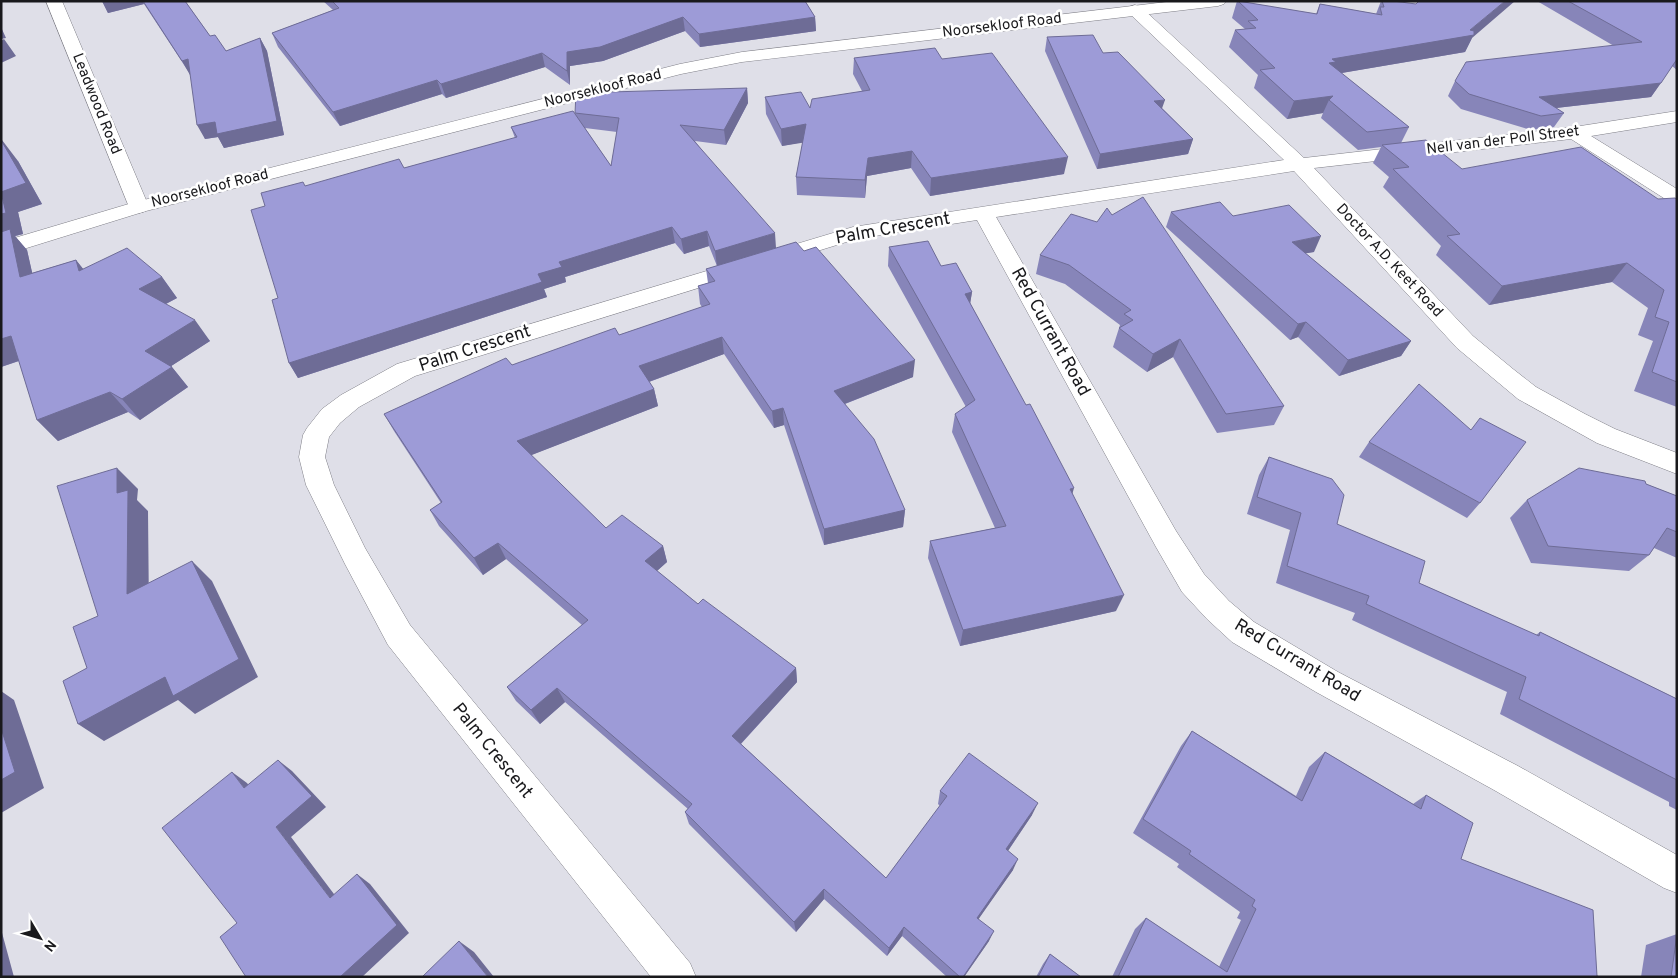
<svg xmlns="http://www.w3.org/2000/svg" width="1678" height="978" font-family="Overpass,sans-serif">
<rect width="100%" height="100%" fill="#dfdfe8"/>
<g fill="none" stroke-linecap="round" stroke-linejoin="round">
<defs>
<path id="street" d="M46 1H62L149 207 146 211 139 213 132 211 129 207Z
M1135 5 1141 7 1304 158 1574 127 1677 111V122L1591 136 1677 189V204L1670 202 1571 139 1314 168 1473 336 1513 369 1536 387 1585 414 1615 429 1677 453V474L1597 443 1518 399 1457 348 1294 171 996 217 1176 531 1204 574 1229 601 1254 622 1338 672 1518 766 1677 855V893L1664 888 1494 790 1316 692 1232 642 1207 619 1182 592 1156 547 977 220 856 239 415 376 359 407 340 423 329 437 325 457 334 485 365 548 410 625 690 963 696 977H651L388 645 345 564 306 485 299 457 303 435 307 428 322 409 341 395 397 364 853 227 1284 160 1129 13 1127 10 1129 7Z"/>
<path id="secondary" d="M1175 1H1226L1224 4 1218 6 742 62 681 74 146 211 1 256V242L132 203 680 64 742 52Z"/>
</defs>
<use href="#street" stroke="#7f7f87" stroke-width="1"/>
<use href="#secondary" stroke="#7f7f87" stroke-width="1"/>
<use href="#street" fill="#fff" fill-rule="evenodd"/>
<use href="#secondary" fill="#fff" fill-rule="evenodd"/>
</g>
<path fill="#8785b9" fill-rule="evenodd" d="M102 1H185L210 36 226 51 260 38 267 51 284 135 224 148 218 137 205 139 190 74 144 4 108 13Z
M323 1H805L815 17 816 31 700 47 685 31 603 61 570 66V85L545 67 446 98 442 94 340 126 278 47 272 33 333 10Z
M1237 1 1316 14 1320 4 1376 14 1381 1H1393L1472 38 1465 52 1341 73 1409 127 1401 143 1462 169 1658 199H1677V407L1634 391 1653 341 1638 335 1648 308 1612 282 1489 305 1436 255 1441 246 1383 187 1389 177 1373 163 1381 147 1358 150 1321 118 1323 113 1287 119 1254 88 1258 75 1229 47 1235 30 1245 29 1232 18Z
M1537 1H1677V70L1672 66 1651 97 1556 108 1564 113 1554 127 1531 130 1461 109 1448 96 1455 81 1614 46Z
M1047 37 1103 53 1162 108 1193 139 1188 154 1097 169 1045 51Z
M854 58 942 59 1064 174 930 196 911 168 867 176 865 198 797 195 796 177 803 142 782 146 766 114 765 97 810 108 862 91 853 74Z
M747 88 748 103 726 145 695 141 776 248 913 377 845 404 905 510 903 527 824 545 784 425 774 428 724 354 649 382 654 389 658 406 531 455 606 528 663 546 667 562 657 571 698 604 796 668 797 682 741 744 886 878 940 806 938 804 940 791 1032 815 1008 851 1013 870 978 919 989 941 964 977H947L902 936 887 956 824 899 796 932 689 824 685 812 688 809 565 702 540 724 516 701 507 687 582 625 506 559 483 575 439 526 430 510 441 503 394 431 384 414 512 365 619 335 702 307 700 304 698 286 708 283 706 269 717 266 709 246 684 254 675 243 565 277 566 282 544 289 547 297 298 378 289 363 278 298 305 186 404 168 515 138 511 127 576 115 575 113ZM585 128 617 132 611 166Z
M18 161 42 204 18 212 23 234 15 236 27 250 32 273 76 260 83 269 162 277 177 298 166 304 210 341 171 366 188 387 140 420 128 412 58 441 37 420 19 361 1 367Z
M1171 212 1233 216 1314 252 1305 253 1411 341 1401 356 1339 376 1298 337 1290 340 1166 227Z
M1112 215 1284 406 1274 425 1217 433 1173 357 1147 372 1113 347 1120 325 1065 284 1036 274 1040 255 1097 222Z
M889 247 941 266 972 292 970 303 1072 494 1116 611 960 646 928 558 930 541 995 528 952 432 955 414 966 407 888 266Z
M1369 442 1480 503 1467 518 1359 457Z
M1269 457 1337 524 1419 583 1536 635 1540 632 1677 699V810L1669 806V802L1500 714 1507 692 1352 620 1355 613 1276 583 1290 530 1247 514 1259 475Z
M1646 484 1677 496V558L1654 548 1649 555 1629 571 1531 563 1510 518 1527 500Z
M1192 731 1296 796 1309 767 1325 752 1413 804 1426 795 1461 859 1597 976 1600 977H1112L1135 929 1146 918 1219 967 1241 920 1237 918 1240 912 1177 867 1179 864 1133 833 1181 746Z
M1677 934V977H1641L1646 945Z
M1050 954 1081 977H1036L1043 964Z"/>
<path fill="#6e6c96" d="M102 1H142L144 4 108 13Z
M1505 1H1515L1472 38 1465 52 1330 75 1329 63 1332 59 1470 30Z
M683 17 685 31 603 61 570 66V85L567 71V52Z
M815 17 816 31 700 47 699 34Z
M1 27 6 38 1 39Z
M260 38 267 51 284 135 224 148 218 137 205 139 197 125 215 122Z
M4 39 16 56 1 63V41Z
M542 53 545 67 446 98 441 84Z
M188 59 196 73 190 75 182 61Z
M437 80 442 94 340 126 333 112Z
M1661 83 1651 97 1530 111 1539 97Z
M747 88 748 103 726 145 724 130Z
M1333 96 1329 100 1323 113 1287 119 1294 101Z
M1165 100 1160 114 1154 101Z
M806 124 807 142 782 146 781 129Z
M1193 139 1188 154 1097 169 1100 154Z
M2 140 18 161 42 204 18 212 23 234 15 236 27 250 38 298 20 277 1 240Z
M912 151 911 168 867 176 865 198V180L868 158Z
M1068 157 1064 174 930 196 931 178Z
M672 227 675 243 565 277 566 282 544 289 547 297 298 378 289 363 538 274 559 262Z
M707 231 709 246 684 254 681 239Z
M775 233 776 248 717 266 715 251Z
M1321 236 1314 252 1284 257 1292 242Z
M76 260 92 280 79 271Z
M1627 263 1612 282 1489 305 1502 286Z
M162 277 177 298 154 310 139 289Z
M972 292 969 311 965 294Z
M195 320 210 341 162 372 145 351Z
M1306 322 1298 337 1290 340 1298 324Z
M11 336 30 357 1 367V339Z
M722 337 724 354 643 384 639 366Z
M1180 339 1173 357 1147 372 1153 354Z
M1411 341 1401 356 1339 376 1348 360Z
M915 360 913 377 834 408V391Z
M172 367 188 387 140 420 122 399Z
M654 389 658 406 524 458 517 441Z
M110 392 128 412 58 441 37 420Z
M783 408 784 425 774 428 772 411Z
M117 468 138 489 137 500 148 511 149 614 127 594 117 493Z
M1074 488 1069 506 1070 489Z
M905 510 903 527 824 545V529Z
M498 543 506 559 483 575 474 558Z
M663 546 667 562 650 577 645 561Z
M192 561 212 581 258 677 195 714 178 700 104 741 78 724Z
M1124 595 1116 611 960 646 963 630Z
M796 668 797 682 735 750 732 736Z
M557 688 565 702 540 724 531 710Z
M1 691 14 700 44 788 1 813Z
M278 760 292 771 326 807 291 837 343 906 330 898 276 827Z
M232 772 247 783 259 799 244 788Z
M1038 803 1032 815 1001 861 1006 849Z
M1018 859 1013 870 973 927 977 918Z
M357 874 370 884 409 933 362 977H340Z
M824 889V899L796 932 794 922Z
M904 927 902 936 887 956 889 948Z
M1 929 14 977H1Z
M994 931 989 941 964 977H963Z
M459 941 474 952 494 977H488Z"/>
<path fill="#9d9bd7" stroke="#6e6c96" d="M143 1H185L210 36 215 35 226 51 260 38 277 121 217 134 215 122 197 125 188 59 182 61Z
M332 1H805L815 17 699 34 683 17 600 47 567 52V71L542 53 441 84 437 80 333 112 272 33 339 8Z
M1238 1 1317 14 1320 4 1382 15 1380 7H1384L1382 1H1393L1416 4 1419 1H1505L1470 30 1474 31V35L1332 59 1336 62 1329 63 1409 127 1367 132 1329 100 1333 96 1294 101 1260 70 1275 68 1235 30 1256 28 1248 21 1258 20Z
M1568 1H1677V59L1661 83 1539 97 1564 113 1541 116 1469 94 1455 81 1466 62 1642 42Z
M1093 35 1103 53 1118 52 1165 100 1154 101 1193 139 1100 154 1047 37Z
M935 48 942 59 992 53 1068 157 931 178 912 151 868 158 865 180 796 177 806 124 781 129 765 97 801 92 810 108 812 99 870 90 854 58Z
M747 88 724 130 680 125 775 233 715 251 707 231 681 239 672 227 559 262 562 267 538 274 542 282 289 363 272 300 278 298 251 210 265 206 261 193 303 182 305 186 399 159 404 168 517 137 511 127 573 111 611 166 619 118 575 113 576 93Z
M1 140 26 183 1 192 6 213 1 214Z
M1426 140 1462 169 1581 147 1658 199 1675 198 1677 199V382L1652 372 1669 322 1655 317 1664 290 1627 263 1502 286 1447 236 1460 234 1393 169 1409 167 1382 145Z
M1143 197 1284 406 1226 414 1180 339 1153 354 1119 328 1133 320 1124 314 1131 310 1069 265 1040 255 1071 214 1097 222 1107 208 1112 215Z
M1220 202 1233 216 1289 205 1321 236 1292 242 1411 341 1348 360 1306 322 1298 324 1171 212Z
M10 229 20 277 76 260 79 271 127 248 162 277 139 289 195 320 145 351 172 367 122 399 110 392 37 420 11 336 1 339V232Z
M928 241 941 266 956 263 972 292 965 294 1026 405 1030 404 1074 488 1070 489 1124 595 963 630 930 541 1006 526 955 414 975 400 889 247Z
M796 242 804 251 816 247 915 360 834 391 874 439 905 510 824 529 783 408 772 411 722 337 639 366 654 389 517 441 606 528 622 515 663 546 645 561 698 604 703 599 796 668 732 736 886 878 947 796 940 791 969 753 1038 803 1006 849 1018 859 977 918 994 931 963 977H960L904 927 889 948 824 889 794 922 685 812 692 804 557 688 531 710 507 687 588 620 498 543 474 558 430 510 442 502 384 414 506 358 512 365 615 328 619 335 710 304 698 286 715 281 706 269Z
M1419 384 1471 430 1480 418 1526 442 1480 503 1369 442Z
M1269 457 1332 479 1344 495 1337 524 1425 561 1419 583 1539 636 1540 632 1677 699V780L1519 699 1526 677 1366 604 1369 596 1287 566 1301 513 1257 497Z
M117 468V493L128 490 127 594 192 561 239 659 173 696 165 677 78 724 63 681 87 668 73 627 98 616 57 486Z
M1579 468 1645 481 1646 484 1677 496V532L1667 528 1649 555 1548 546 1527 500Z
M1 728 15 772 1 780Z
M1192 731 1302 801 1325 752 1421 809 1426 795 1473 823 1461 859 1593 910 1597 976 1600 977H1118L1146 918 1227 972 1256 909 1252 906 1255 900 1189 854 1191 851 1143 819Z
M278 760 312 796 276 827 330 898 357 874 397 925 340 977H246L220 937 237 923 162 828 232 772 244 788Z
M1677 934V977H1671Z
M459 941 488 977H422Z
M1050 954 1081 977H1038Z"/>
<g text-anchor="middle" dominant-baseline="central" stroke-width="5" stroke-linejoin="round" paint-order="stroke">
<g font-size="15" fill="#19191c" stroke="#fff">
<text transform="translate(1002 26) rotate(-7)">Noorsekloof Road</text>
<text transform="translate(603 89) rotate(-14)">Noorsekloof Road</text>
<text transform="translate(96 104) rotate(68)">Leadwood Road</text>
<text transform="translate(1503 141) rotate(-7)">Nell van der Poll Street</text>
<text transform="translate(210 189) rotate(-14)">Noorsekloof Road</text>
<text transform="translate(1389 261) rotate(47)">Doctor A.D. Keet Road</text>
</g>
<g font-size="18" fill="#19191c" stroke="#fff">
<text transform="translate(893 229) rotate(-10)">Palm Crescent</text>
<text transform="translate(1050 332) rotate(61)">Red Currant Road</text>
<text transform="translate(475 349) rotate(-18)">Palm Crescent</text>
<text transform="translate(1297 661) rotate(31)">Red Currant Road</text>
<text transform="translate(492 751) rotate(51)">Palm Crescent</text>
</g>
</g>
<rect width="1678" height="978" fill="none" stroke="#19191c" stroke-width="5"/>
<g transform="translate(40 938) rotate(128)" stroke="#ffffff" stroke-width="4" paint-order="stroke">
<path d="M0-4L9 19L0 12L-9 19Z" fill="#19191c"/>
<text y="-8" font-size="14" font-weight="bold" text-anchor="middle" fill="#19191c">N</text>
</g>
</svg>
